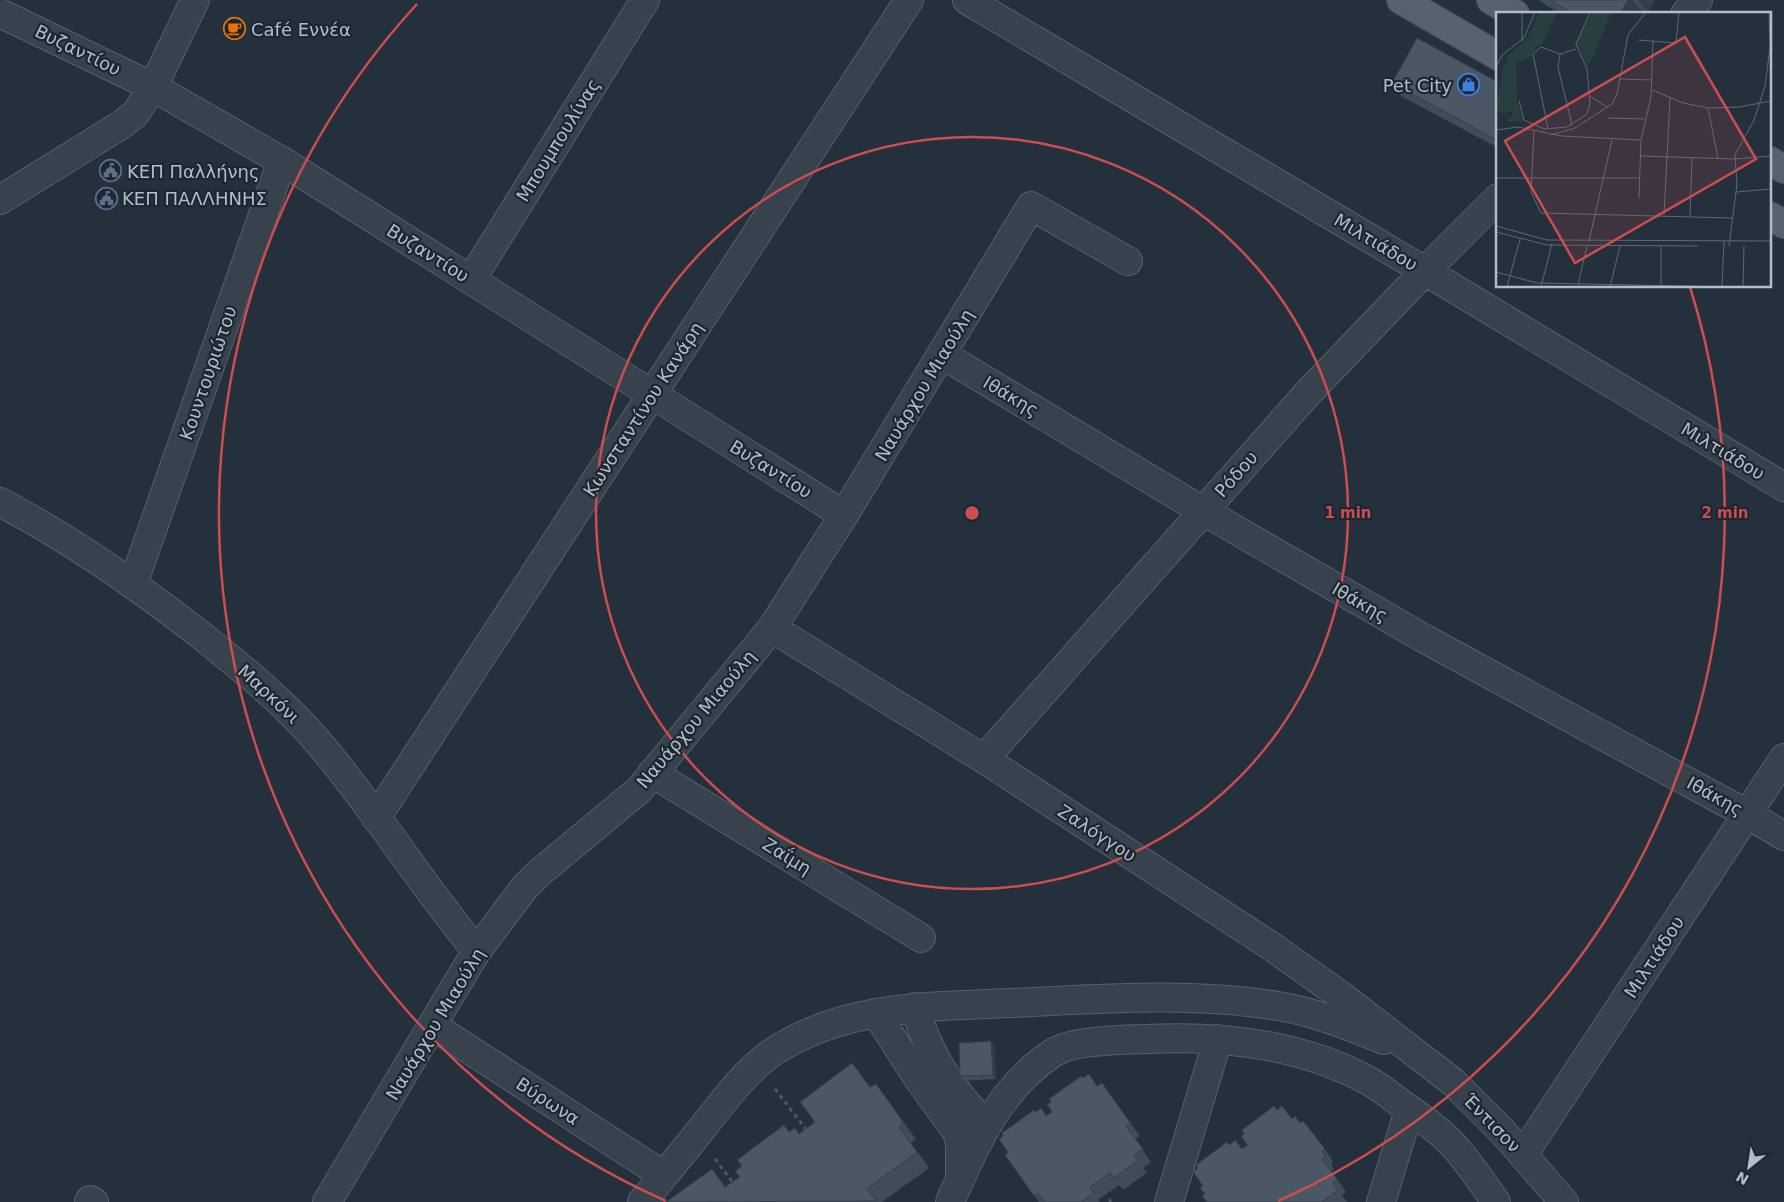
<svg xmlns="http://www.w3.org/2000/svg" width="1784" height="1202" font-family="'DejaVu Sans',sans-serif">
<rect width="100%" height="100%" fill="#24313d"/>
<g fill="none" stroke-linecap="round" stroke-linejoin="round">
<defs>
<path id="minor" d="M967 0 1425 271 1784 487
M0 13 153 87 282 161 844 515
M1685 14 1698 0
M0 200 121 125 135 114 153 87 195 0
M471 280 645 0
M943 355 1203 511 1425 639 1747 814 1784 836
M0 502C72 540 138 586 202 636 243 669 285 703 319 743 376 810 421 885 477 951
M133 584 282 161
M772 628 984 759 1271 946 1340 995 1453 1082 1502 1131 1564 1202
M984 759 1307 394 1425 271 1498 198
M652 773 921 938
M376 818 909 0
M915 1007C928 1054 952 1092 987 1125
M876 1013 917 1077 957 1132 960 1144V1176
M433 1026 663 1175
M1523 1155 1784 758
M89 1202 90 1200 94 1202
M327 1202 458 982 477 951 524 888 539 873 639 790 772 628 844 515 1031 206 1128 261
M642 1202C664 1175 686 1149 707 1122 728 1096 748 1068 776 1050 853 1001 946 1007 1033 1002 1115 998 1197 993 1278 1006 1315 1012 1349 1026 1384 1040
M950 1202C974 1146 1000 1087 1053 1053 1073 1040 1122 1040 1146 1039 1223 1035 1301 1044 1369 1081 1382 1088 1394 1099 1406 1107 1423 1119 1439 1130 1453 1145 1469 1162 1482 1183 1496 1202
M1169 1202 1218 1039
M1381 1202 1409 1110"/>
<path id="major" d="M1401 0 1498 56
M1491 0 1515 14
M1770 161 1784 169
M1770 216 1784 224"/>
</defs>
<use href="#minor" stroke="#56606b" stroke-width="30"/>
<use href="#major" stroke="#444e59" stroke-width="30"/>
<path stroke="#465c5d" stroke-width="3" stroke-dasharray="4 4" stroke-linecap="butt" d="M775 1089 808 1132
M715 1159 734 1184
M1109 1199 1111 1202"/>
<use href="#minor" stroke="#38424d" stroke-width="28"/>
<use href="#major" stroke="#56626d" stroke-width="28"/>
</g>
<path fill="#404c58" d="M1539 0H1655L1647 14 1639 8 1636 14H1561L1541 2Z
M1498 82V148L1401 96 1392 83Z
M994 1045 996 1079 963 1081 960 1076Z
M1083 1078 1097 1086 1102 1083 1140 1136 1135 1139 1151 1162 1143 1168 1147 1173 1123 1190 1119 1185 1098 1200 1100 1202H1039L1005 1155 1008 1152 1036 1112 1046 1116 1052 1112Z
M876 1084 916 1139 911 1143 929 1168 882 1202H666L725 1187 799 1134Z
M1277 1110 1300 1123 1325 1149 1333 1162 1331 1164 1334 1169 1331 1171 1346 1192 1342 1195 1347 1202H1206L1198 1168 1196 1165 1230 1145 1242 1149 1247 1145 1241 1136Z"/>
<path fill="#343e47" d="M1628 0H1633L1639 8 1636 14H1620Z
M1639 0H1655L1647 14 1639 1Z
M1498 134V143L1495 139Z
M991 1041 994 1045 996 1079 993 1075Z"/>
<path fill="#4a5866" stroke="#343e47" d="M1550 0H1628L1620 14H1573Z
M1417 38 1498 82V134L1495 139 1392 83Z
M991 1041 993 1075 960 1076 959 1043Z
M852 1063 870 1087 876 1084 904 1123 899 1127 917 1152 867 1189 877 1201 666 1202 712 1169 725 1187 740 1177 735 1171 742 1166 737 1160 784 1125 789 1132 795 1128 799 1134 815 1122 800 1102Z
M1089 1074 1097 1086 1102 1083 1131 1124 1126 1126 1143 1149 1134 1155 1138 1160 1114 1178 1110 1173 1090 1187 1094 1193 1081 1202H1045L1038 1193 1034 1196 1005 1155 1008 1152 999 1139 1003 1136 1002 1133 1034 1110 1036 1112 1041 1108 1046 1116 1052 1112 1047 1104 1051 1102 1049 1099 1081 1076 1083 1078Z
M1274 1106 1277 1110 1282 1106 1292 1119 1295 1116 1300 1123 1303 1121 1325 1149 1322 1151 1326 1156 1322 1159 1338 1180 1333 1183 1338 1190 1322 1202H1207L1202 1196 1205 1194 1200 1188 1203 1186 1193 1172 1198 1168 1196 1165 1227 1142 1230 1145 1235 1140 1242 1149 1248 1145 1241 1136 1244 1134 1242 1130Z"/>
<g fill="none" stroke="#cd4d50" stroke-width="2.5">
<circle cx="972" cy="513" r="376"/>
<path d="M666 1201A753 753 0 0 1 417 4M1690 287A753 753 0 0 1 1278 1201"/>
</g>
<defs>
<symbol id="cafe-ring" viewBox="-11 -11 22 22"><circle r="9.5" fill="#1d2732" stroke="#e8710a" stroke-width="1.5"/><path d="M-5.5-4.5H6V0H3Q3 3.5 0 3.5H-2.5Q-5.5 3.5-5.5 0ZM3-3.2v2h1.7v-2ZM-6 4.5H4V6H-6Z" fill="#e8710a"/></symbol>
<symbol id="shop-ring" viewBox="-11 -11 22 22"><circle r="9.5" fill="#1d2732" stroke="#3f7fe0" stroke-width="1.5"/><path d="M-5-2.5h2.3a2.7 3.5 0 0 1 5.4 0H5L5.5 6h-11ZM-1.5-2.5h3a1.5 2.3 0 0 0-3 0Z" fill="#3f7fe0"/></symbol>
<symbol id="civic-ring" viewBox="-11 -11 22 22"><circle r="9.5" fill="#1d2732" stroke="#5c6f8a" stroke-width="1.5"/><path d="M-.6-6.5H3V-4.5H.6V-3L4-1V1h2V6H-6V1h2V-1L-.6-3ZM-1.2 2.5V6h2.4V2.5Z" fill="#5c6f8a"/></symbol>
</defs>
<g fill-rule="evenodd">
<use href="#cafe-ring" x="222" y="16" width="25" height="25"/>
<use href="#shop-ring" x="1456" y="72" width="25" height="25"/>
<use href="#civic-ring" x="98" y="158" width="25" height="25"/>
<use href="#civic-ring" x="94" y="186" width="25" height="25"/>
</g>
<g text-anchor="middle" dominant-baseline="central" stroke-width="4.5" stroke-linejoin="round" paint-order="stroke">
<g font-size="18" fill="#b3bdc8" stroke="#1d2732" text-anchor="start">
<text x="251" y="29">Café Εννέα</text>
<text x="1452" y="85" text-anchor="end">Pet City</text>
<text x="127" y="171">ΚΕΠ Παλλήνης</text>
<text x="122" y="198">ΚΕΠ ΠΑΛΛΗΝΗΣ</text>
</g>
<g font-size="18" fill="#b3bdc8" stroke="#1d2732">
<text transform="translate(78 50) rotate(26)">Βυζαντίου</text>
<text transform="translate(558 140) rotate(-58)">Μπουμπουλίνας</text>
<text transform="translate(1376 242) rotate(31)">Μιλτιάδου</text>
<text transform="translate(428 253) rotate(32)">Βυζαντίου</text>
<text transform="translate(208 373) rotate(-71)">Κουντουριώτου</text>
<text transform="translate(924 385) rotate(-59)">Ναυάρχου Μιαούλη</text>
<text transform="translate(1011 396) rotate(31)">Ιθάκης</text>
<text transform="translate(643 409) rotate(-57)">Κωνσταντίνου Κανάρη</text>
<text transform="translate(1723 451) rotate(31)">Μιλτιάδου</text>
<text transform="translate(771 469) rotate(32)">Βυζαντίου</text>
<text transform="translate(1236 474) rotate(-49)">Ρόδου</text>
<text transform="translate(1360 602) rotate(30)">Ιθάκης</text>
<text transform="translate(269 694) rotate(43)">Μαρκόνι</text>
<text transform="translate(696 719) rotate(-50)">Ναυάρχου Μιαούλη</text>
<text transform="translate(1715 796) rotate(29)">Ιθάκης</text>
<text transform="translate(1097 833) rotate(33)">Ζαλόγγου</text>
<text transform="translate(787 856) rotate(32)">Ζαΐμη</text>
<text transform="translate(1654 957) rotate(-57)">Μιλτιάδου</text>
<text transform="translate(435 1024) rotate(-59)">Ναυάρχου Μιαούλη</text>
<text transform="translate(548 1101) rotate(33)">Βύρωνα</text>
<text transform="translate(1492 1123) rotate(46)">Έντισον</text>
</g>
</g>
<g transform="translate(1496 12)">
<rect width="275" height="275" fill="#24313d"/>
<path d="M44 0H61L46 33 40 35 35 45 20 51 21 89 27 110 11 109 17 103 16 99 7 102 0 95 7 57 13 43 32 25ZM96 0H116L92 55 81 30Z" fill="#273f3f"/>
<path fill="none" stroke="#5d6975" stroke-width="1" d="M142 28 180 31 183 0M26 29V0M64 42 62 55 76 113M0 55 6 43 28 26 39 0M124 67 156 68M156 78 187 91 212 96 243 95 275 89M94 84 112 96M23 89 28 108 48 117 71 115 91 102 94 91 91 57 80 32 94 0M212 96 222 147M112 106 148 107M52 117 37 42 45 35 64 42 80 37M0 118 22 115 66 124 145 128M38 119 35 180 45 201 236 206M55 123 79 116 116 92 121 82 132 23 150 0M144 144 239 147 275 144M0 166H144M240 180 275 177M143 186 145 128 155 85 157 29M168 203 174 86M194 204 196 146M0 214 51 228 275 229M0 220 51 233 202 234M93 229 116 128M233 234 241 172 239 143 258 108 269 74 274 35 273 0M0 260 41 271 235 275M82 273 91 234M165 274V234M11 275 24 227M45 275 56 231M114 275 124 234M226 275 228 229M247 275 248 234"/>
<path fill="#cd4d50" fill-opacity="0.15" stroke="#cd4d50" stroke-width="2.5" d="M189 25 260 147 79 251 9 129Z"/>
<rect width="275" height="275" fill="none" stroke="#b3bdc8" stroke-width="2.5"/>
</g>
<circle cx="972" cy="513" r="8" fill="#cd4d50" stroke="#1d2732" stroke-width="2.5"/>
<g font-size="15" text-anchor="middle" font-weight="bold" fill="#cd4d50" stroke="#1d2732" stroke-width="4.5" stroke-linejoin="round" paint-order="stroke">
<text x="1348" y="518">1 min</text>
<text x="1725" y="518">2 min</text>
</g>
<g transform="translate(1749 1167) rotate(210)" stroke="#1d2732" stroke-width="4" paint-order="stroke">
<path d="M0-4L9 19L0 12L-9 19Z" fill="#b3bdc8"/>
<text y="-8" font-size="14" font-weight="bold" text-anchor="middle" fill="#b3bdc8">N</text>
</g>
</svg>
